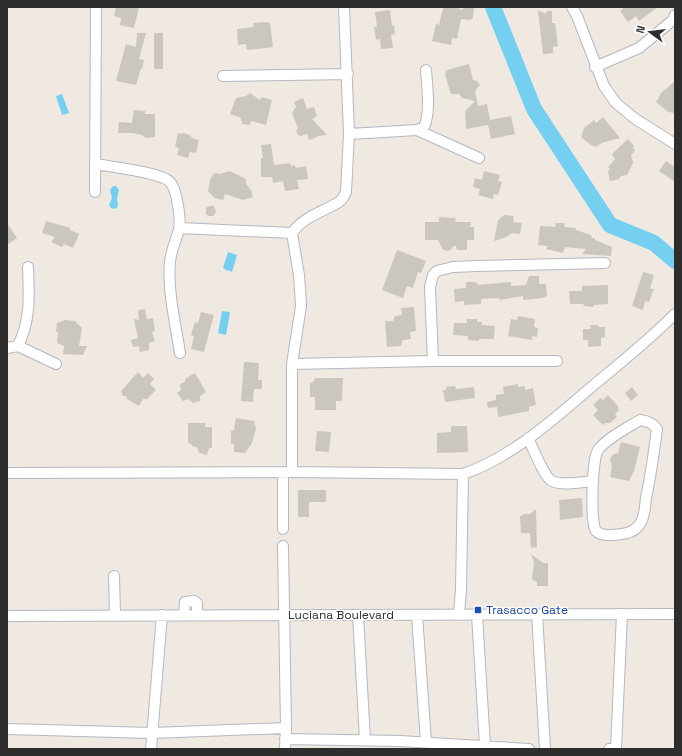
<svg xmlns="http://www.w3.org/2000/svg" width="682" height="756" font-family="'Space Grotesk',sans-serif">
<rect width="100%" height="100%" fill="#efe9e1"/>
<path fill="#75cff0" d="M62 94 69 113 62 115 56 96Z
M113 186H116L119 190 117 199 118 207 114 209 111 208 109 205 112 198 110 190Z
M228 252 237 255 232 272 228 270V271L223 268Z
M222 311 230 312 226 335 218 333Z"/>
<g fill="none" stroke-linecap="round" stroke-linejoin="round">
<path stroke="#75cff0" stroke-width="16" d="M493 7 534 109 610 225 654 243 675 261"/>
</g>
<path fill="#cbc7bf" d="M116 7H139L134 28 120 25 121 18 114 16Z
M444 7H458L460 10 468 7 474 8 473 18 470 20 461 19 457 39 452 38 451 45 432 41 436 24 439 25 442 12Z
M625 7H658L639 21 636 16 628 22 620 11Z
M390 10 392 26 394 25 395 34 391 35 393 48 381 49 380 39 376 40 374 27H377L375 12Z
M538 10 545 14 547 11H552V23H555L558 46 553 47V53L543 54Z
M265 22 270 23 273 47 247 50 246 44 238 45 237 29 254 27 253 23Z
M137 33H146L139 59 144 60 142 69 141 68 136 85 116 81 126 44 136 47Z
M154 33H163V69H154Z
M469 64 473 80 477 81 480 85 475 91 478 106 487 104 490 120 511 116 515 134 491 139 488 125 466 129 465 111 475 101 462 98 459 94H451L445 75 446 71 450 69Z
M675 81 674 105 675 113 668 112 656 102 661 93Z
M250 93 260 100 262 97 272 100 266 125 251 121 250 125 242 124 241 118 230 114 236 98 246 96Z
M303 98 307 109 314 107 317 116 312 119 327 135 319 136 309 140 307 134 301 136 298 135 296 131 298 128 292 113 296 107 294 102Z
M134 110 145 111V114H155V137L146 138 142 135 133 133H118L119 122 132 123Z
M603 117 620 138 602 143 595 147 588 143 581 137 584 128 594 120 596 123Z
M178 133 182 134 183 133 190 135 192 138 199 140 196 153 190 152 188 158 177 155 179 148 175 147Z
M628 139 634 146 633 148 635 151 631 155 633 163 627 175 621 176 619 179 610 181 608 171 610 169 608 167 615 159 612 154Z
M271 144 274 165 290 163 291 166 294 165 296 168 306 166 308 179 297 180 299 189 285 191 283 181 273 183 272 177H261V158H263L261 145Z
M666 161 675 167V182L659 171Z
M230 171 246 179V184L251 190 253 197 243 200 225 194 223 200 215 198 208 191 210 180 214 173 220 174Z
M484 171 500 175 498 181 502 182 498 195 494 194 493 199 478 195 480 189 473 187 475 178 482 180Z
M209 206H214L216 212 213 216H208L206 214V208Z
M504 215 514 216 513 222 522 223 520 234 512 233 506 237 494 241 498 220Z
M439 217 456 218 455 222H471L470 227H474V240H467V250H457L455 245 449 251 443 250 438 240H425V222H439Z
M46 221 70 228V230L79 234 73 248 64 244 62 247 51 242 55 237 42 233Z
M7 223 17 238 7 245Z
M555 223H564L565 227 576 228V230L591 235 592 238H595V240L612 247 611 256 582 254 586 249 565 247 563 253 546 249 548 246 538 245 540 226 556 227Z
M397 250 426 261 421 273 418 272 413 288 407 286 403 298 382 290Z
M643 272 654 275 650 289H654L649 302 645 301 643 310 632 306Z
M529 276H539V284H546L547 296 542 298 523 300V296L500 300 499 298 481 299V304L464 305V301L455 302 454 289 466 288V282H476L478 285 511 282V286L526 285Z
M608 285V304L594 305 593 307 584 306 583 304H570L569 291H582V286Z
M414 307 416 331 410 332 411 339 403 340 401 346 387 347 385 321H393L395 316 402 315 401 308Z
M145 309 147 319 153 318 155 331 152 332 155 341 149 343V350L140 352 139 346 133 347 131 340 138 338 134 319 139 320 138 310Z
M201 312 214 315 204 352 191 349 194 336 191 335 195 322 198 323Z
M518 316 535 319 534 327 538 328 537 337 532 336V340L508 336 511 319 517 320Z
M467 319H477V322H482V325L495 326 494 339H479V341L468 340V336L453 335 454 323H467Z
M65 320 75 321 82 328 79 346H87L83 355 63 354 64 346 57 343 58 332H56L57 323Z
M590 325H598V327H605V337L601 338V346L588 347V340H583V329H591Z
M244 362 259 363 258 380H262V389H254L253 402 241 401Z
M138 372 143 378 148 373 154 379 150 384 156 390 147 399H143L139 406 127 399 126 396H123L121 391Z
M195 373 206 392 200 396V401L193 403 188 399 183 401 177 393 181 390 180 384 185 382V379Z
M315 378H343L342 401H336V410H315V397H310V383L313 382Z
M518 384V387L525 386V390L533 388 536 405 529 407V411L498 417 497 407 488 408 487 402 496 400V395L504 394 503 387Z
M455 386 456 389 474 387 475 398 445 402 443 390H446V387Z
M632 387 638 395 631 401 625 393Z
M608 395 618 406 619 410 615 414 617 417 610 423H605L603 425 593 415 598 410 593 405 600 398 603 400Z
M236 418 254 421 256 429 252 443 245 453 234 452V444H231V431L234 430Z
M188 423H205V427H212V448H209L207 455 199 453 197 447H194L188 442Z
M451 426H467L468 452 437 453V433L451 432Z
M317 431 331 432 329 452 315 451Z
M621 442 640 447 634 471 629 481 610 477 612 467 610 458 614 454 618 453Z
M298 490H326V502H309V517H298Z
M582 498 583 517 560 520 559 500Z
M536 509 537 547 531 548 530 533H521L520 516 523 515V514H530Z
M531 554 543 563H548V586H537V582L533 580 532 578 534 563Z"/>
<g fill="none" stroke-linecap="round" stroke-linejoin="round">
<defs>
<path id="minor" d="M572 7 577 16 604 86 616 103 634 118 675 144
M595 67 639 48 673 20 675 15
M223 76 348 74
M417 130 479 158
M349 134 417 130 424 127C431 112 427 86 426 70
M96 164C111 167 160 172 170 182 177 189 181 220 179 229 176 241 171 250 170 262 167 289 176 326 180 353
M95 192 96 7
M179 228 292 233
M18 346C31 319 29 296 28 267
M7 348 18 346 56 364
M433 361 430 287 433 275 437 271 453 267 477 266 605 263
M292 364 433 361H557
M640 420C648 421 653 423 657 429 654 452 651 475 646 498 645 506 645 515 641 522 637 530 631 533 622 534 614 535 602 537 596 531 590 522 592 459 598 450 607 438 627 428 640 420Z
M528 438C533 448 544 477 552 481 562 486 582 482 593 481
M292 472V364L301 306 299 275 292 233C304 216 323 212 339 202L343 198 346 192 349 134 344 7
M7 473 292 472 463 474C513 457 555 418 595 384 623 361 650 339 675 314
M283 529V472
M283 546 286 728 285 749
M114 576 115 615
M537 614 545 749
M184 615 185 602 194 601 197 603V615
M358 615 365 740
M417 615 426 742
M459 615 461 589 463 474
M477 615 485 746
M7 616 675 614
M7 729 152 733 286 728
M285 739 400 741 529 749
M151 749 162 615
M609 749 616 748 622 614"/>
</defs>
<use href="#minor" stroke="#b4b7c1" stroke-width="12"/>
<use href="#minor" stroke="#fff" stroke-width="10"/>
</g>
<rect fill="#1a4fb4" stroke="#fff" stroke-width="1.5" x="474" y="606" width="8" height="8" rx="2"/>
<g text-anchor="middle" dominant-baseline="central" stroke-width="3" stroke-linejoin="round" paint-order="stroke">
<g font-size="12" fill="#164399" stroke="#fff" text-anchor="start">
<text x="486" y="610">Trasacco Gate</text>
</g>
<g font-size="12" fill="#2e2e2e" stroke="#fff">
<text x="341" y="615">Luciana Boulevard</text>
</g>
</g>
<rect width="682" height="756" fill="none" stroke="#2e2e2e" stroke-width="16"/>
<g transform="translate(650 32) rotate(285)" stroke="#ffffff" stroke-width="3" paint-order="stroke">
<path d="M0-3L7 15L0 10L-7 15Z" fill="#2e2e2e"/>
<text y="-6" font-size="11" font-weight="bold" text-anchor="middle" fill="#2e2e2e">N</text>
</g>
</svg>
